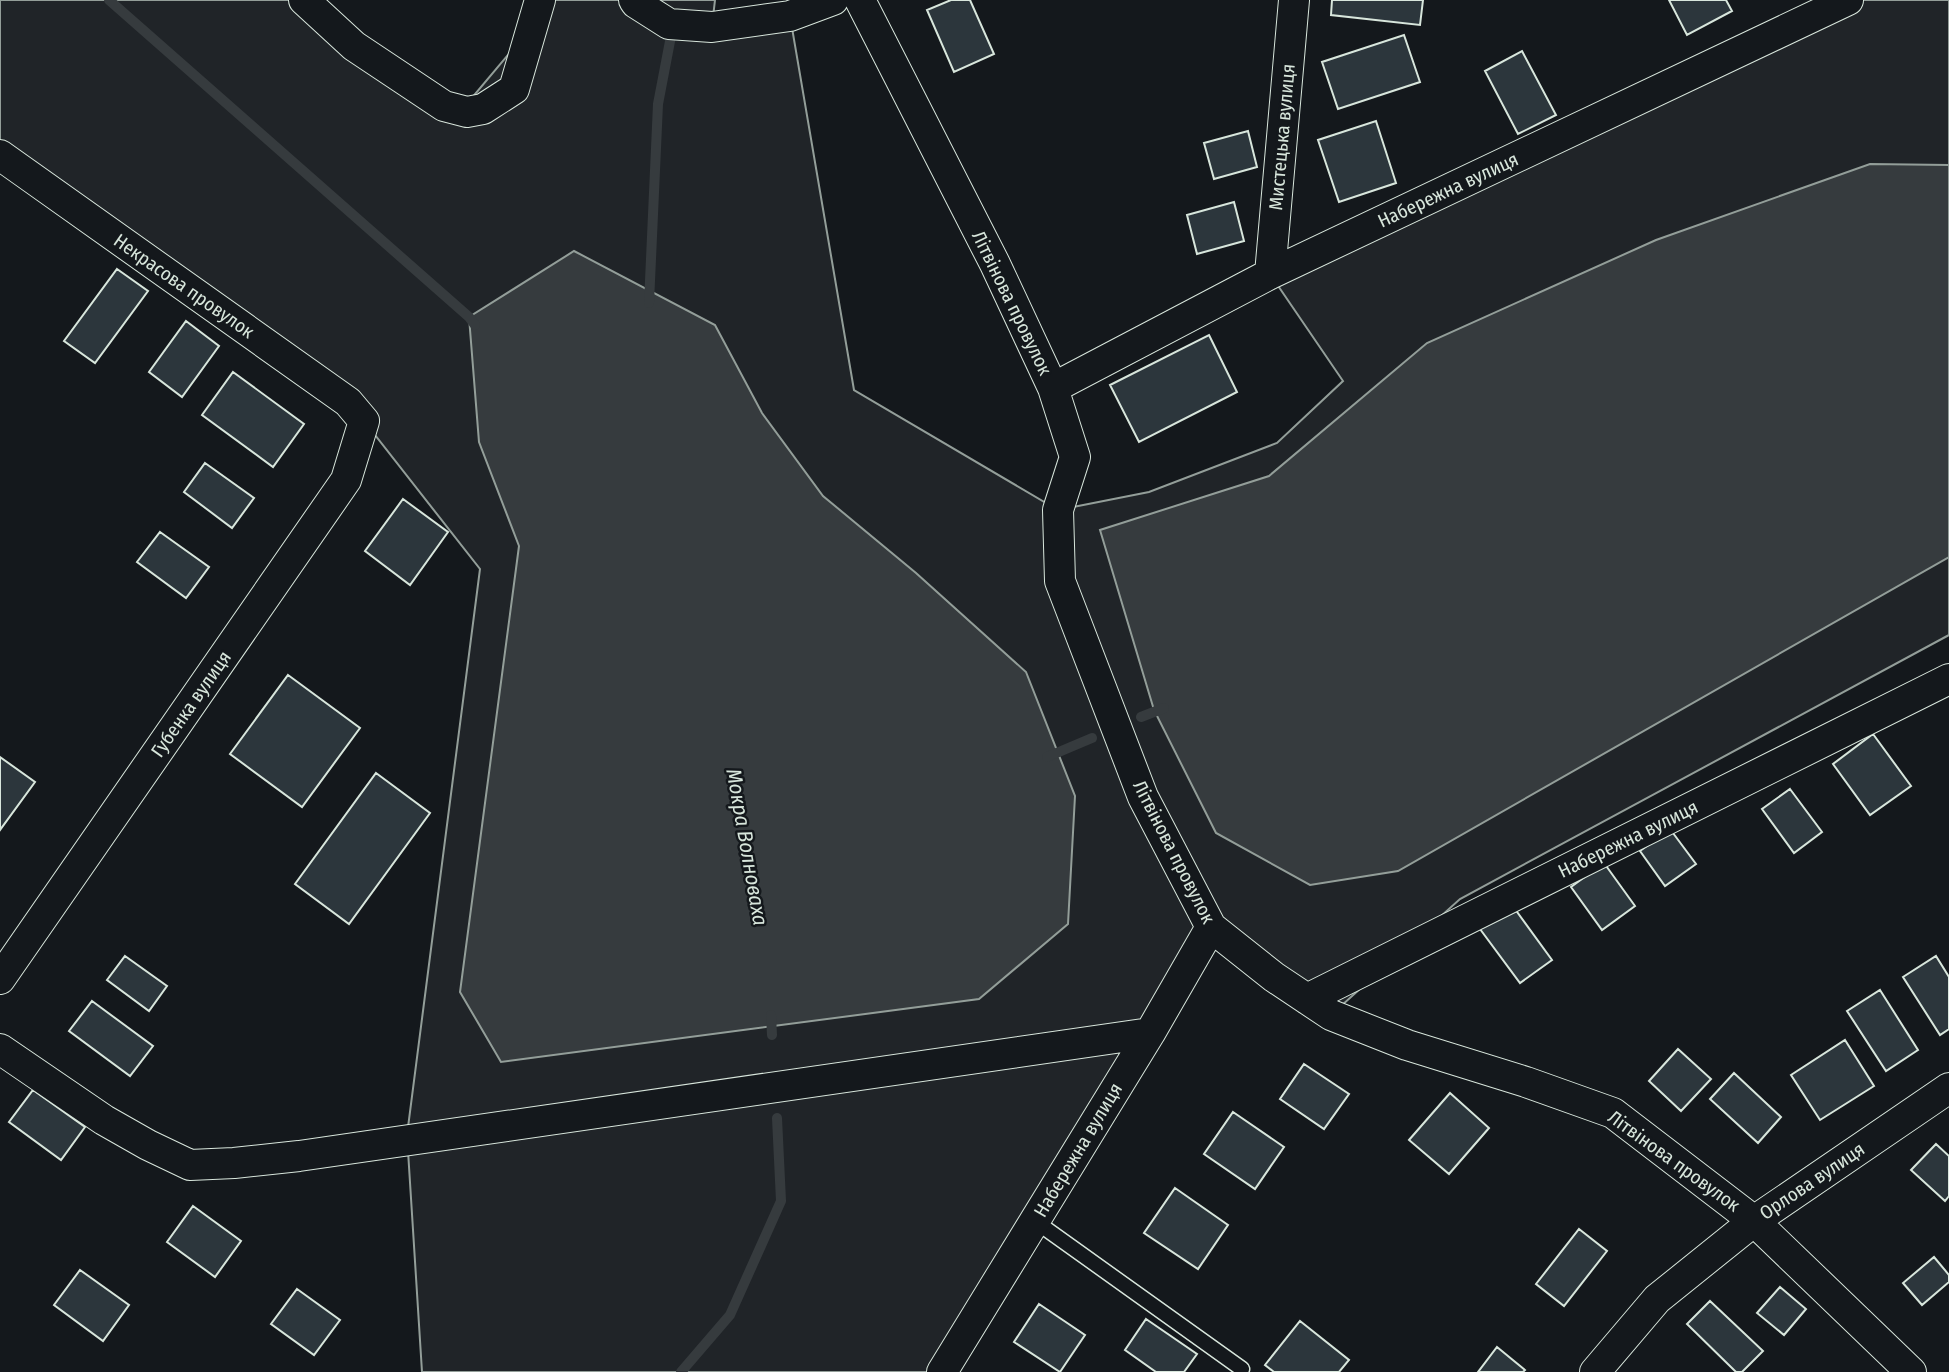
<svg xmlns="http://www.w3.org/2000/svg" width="1949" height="1372" font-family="'Fira Sans Condensed',sans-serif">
<rect width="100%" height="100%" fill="#14181c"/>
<path fill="#202428" stroke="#939e99" stroke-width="2" d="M0 0H311L455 118 554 0H715L712 26 790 16 854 390 1058 510 1149 492 1277 443 1343 381 1270 274 1848 0H1949V635L1460 899 1331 1015 1211 928 942 1372H422L407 1135 480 569 364 421 0 146Z"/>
<path fill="#363b3e" stroke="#939e99" stroke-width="2" d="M1870 164 1949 165V557L1398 871 1310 885 1216 833 1154 710 1100 530 1269 476 1427 343 1656 240Z
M574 251 715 325 762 413 823 496 916 573 1026 672 1075 796 1068 924 979 999 501 1062 460 992 519 546 479 442 469 317Z"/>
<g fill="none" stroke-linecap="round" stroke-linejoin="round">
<path stroke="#363b3e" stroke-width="10" d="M109 0 469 317 475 325
M649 303 658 104 671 36
M1141 717 1164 708
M1047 757 1092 738
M771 1015 772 1035
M681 1372 730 1315 781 1201 777 1118"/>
</g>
<path fill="#2c363c" stroke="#d8e6dc" stroke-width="2" d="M951 0H970L994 54 954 72 927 10Z
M1332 0H1423L1420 25 1331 15Z
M1669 0H1726L1732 11 1687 35Z
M1404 35 1420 82 1338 109 1322 62Z
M1522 51 1556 115 1518 134 1485 71Z
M1376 121 1396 183 1339 202 1318 140Z
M1248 131 1257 167 1214 179 1204 143Z
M1234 202 1244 241 1197 254 1187 215Z
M117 269 148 291 95 363 64 341Z
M186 321 219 346 182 397 149 372Z
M1209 335 1237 392 1139 442 1110 385Z
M233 372 304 424 273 467 202 415Z
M205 463 254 498 232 528 184 492Z
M403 499 448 532 410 585 365 551Z
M160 532 209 567 186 598 137 562Z
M288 675 360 728 302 807 230 754Z
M1873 734 1911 786 1870 815 1833 764Z
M0 757 35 782 0 830Z
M376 773 430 813 349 924 295 884Z
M1790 789 1822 832 1794 853 1762 809Z
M1670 829 1696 864 1665 886 1640 851Z
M1604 863 1635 906 1602 930 1571 887Z
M1512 905 1552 960 1520 983 1480 929Z
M125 956 167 986 149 1011 107 980Z
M1936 956 1949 977V1029L1940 1035 1903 977Z
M1880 990 1918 1050 1886 1071 1847 1011Z
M92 1001 153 1046 130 1076 69 1031Z
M1845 1040 1874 1086 1820 1120 1791 1075Z
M1678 1049 1711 1079 1681 1111 1649 1081Z
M1304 1064 1349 1094 1324 1129 1280 1099Z
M1734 1073 1781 1117 1758 1143 1710 1099Z
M33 1090 85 1127 61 1160 9 1122Z
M1450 1093 1489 1128 1449 1174 1409 1140Z
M1233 1112 1284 1147 1255 1189 1204 1154Z
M1936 1144 1949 1156V1196L1945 1201 1911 1170Z
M1175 1188 1228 1225 1198 1269 1144 1233Z
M193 1206 241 1241 215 1277 167 1242Z
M1579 1229 1607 1251 1564 1306 1536 1284Z
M1934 1257 1949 1275V1282L1922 1305 1903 1283Z
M80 1270 129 1305 103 1341 54 1305Z
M1780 1287 1806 1309 1784 1335 1757 1313Z
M297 1289 340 1320 314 1355 271 1324Z
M1710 1301 1763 1351 1742 1372H1736L1687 1324Z
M1039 1304 1085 1335 1060 1372 1014 1342Z
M1146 1319 1197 1354 1184 1372H1156L1125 1350Z
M1300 1321 1349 1360 1339 1372H1274L1265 1365Z
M1497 1347 1525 1370 1523 1372H1478Z"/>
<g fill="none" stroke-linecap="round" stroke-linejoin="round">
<defs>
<path id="lane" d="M1035 1221 1242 1369"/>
<path id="street" d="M304 0 354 46 444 106 467 112 483 109 514 89 540 0
M634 0 636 3 669 24 712 27 790 16 833 0
M860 0 995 264 1053 388 1075 457 1058 510 1060 581 1143 797 1211 927 1274 977 1331 1015 1407 1045 1526 1082 1613 1113 1754 1221 1911 1372
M0 155 348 402 364 421 346 480 0 979
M1270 274 1294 0
M1053 388 1270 274 1848 0
M1307 999 1949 679
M0 1049 104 1120 148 1145 190 1165 234 1163 299 1156 1150 1033
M942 1372 1150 1033 1211 927
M1595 1372 1657 1299 1754 1221 1949 1088"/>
</defs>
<use href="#lane" stroke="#d8e6dc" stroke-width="17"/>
<use href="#street" stroke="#d8e6dc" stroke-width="32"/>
<use href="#lane" stroke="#14181c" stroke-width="14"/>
<use href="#street" stroke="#14181c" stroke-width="30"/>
</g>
<g text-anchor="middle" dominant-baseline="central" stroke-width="5" stroke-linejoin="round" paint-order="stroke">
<g font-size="19" fill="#d8e6dc" stroke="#14181c">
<text transform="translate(1282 137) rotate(-85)">Мистецька вулиця</text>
<text transform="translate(1448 190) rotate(-25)">Набережна вулиця</text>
<text transform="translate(184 286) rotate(35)">Некрасова провулок</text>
<text transform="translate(1012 303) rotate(64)">Літвінова провулок</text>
<text transform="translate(191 704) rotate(-55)">Губенка вулиця</text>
<text transform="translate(1628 839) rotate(-26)">Набережна вулиця</text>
<text transform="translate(1174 852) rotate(63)">Літвінова провулок</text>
<text transform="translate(1078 1150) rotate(-59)">Набережна вулиця</text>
<text transform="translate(1674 1161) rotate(36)">Літвінова провулок</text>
<text transform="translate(1812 1181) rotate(-34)">Орлова вулиця</text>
</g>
<g font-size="21" font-style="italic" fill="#d8e6dc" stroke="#14181c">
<text transform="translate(747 847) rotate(80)">Мокра Волноваха</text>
</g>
</g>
</svg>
